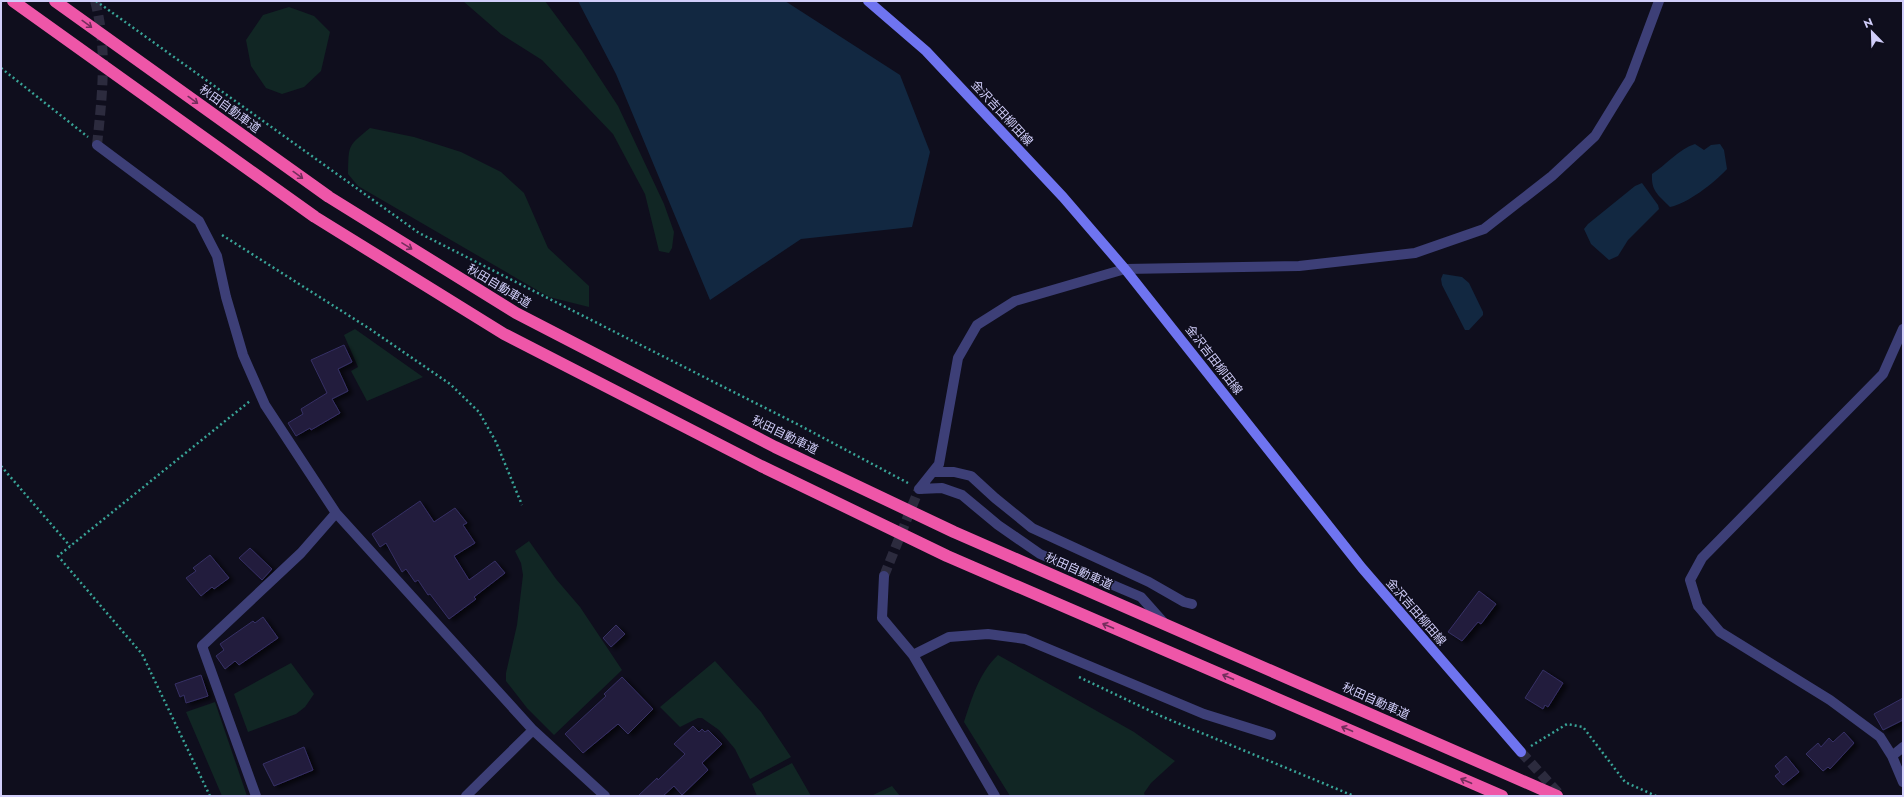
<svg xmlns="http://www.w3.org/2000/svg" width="1904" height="797" font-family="Jost,'Noto Sans JP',sans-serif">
<defs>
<filter id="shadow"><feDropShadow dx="4.5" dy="2.5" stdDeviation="2" flood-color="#0009"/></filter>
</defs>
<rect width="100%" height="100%" fill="#0f0e1d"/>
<path fill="#112624" d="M463 1H545L582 51 618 106 664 204 674 232 672 248 669 253 659 251 645 194 613 134 542 60 501 34Z
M289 7 314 16 330 32 321 71 304 87 282 94 266 88 251 66 246 40 263 15Z
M370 128 414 137 461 152 501 172 524 193 548 248 589 286V307L549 297 358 186 348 174C349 144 347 147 370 128Z
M355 329 423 377 367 401 351 371 358 367 344 335Z
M529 541 556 579 580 607 622 670 554 735 527 708 506 681V673L517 625 523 575 521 563 515 551Z
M998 655 1134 732 1175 761 1151 783 1144 793 1145 796H1010L964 722C972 698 979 673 998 655Z
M715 661 761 712 791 757 750 779 735 749 719 730 702 718H698L680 727 660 707Z
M291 663 314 694 305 707 296 714 248 732 234 694Z
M215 702 247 796H222L186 712Z
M792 763 811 796H757L752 784Z
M892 786 900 796H871Z"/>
<path fill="#122841" d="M578 1H785L900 75 930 152 912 227 801 239 710 300 616 74Z
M1695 144 1704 150 1711 145 1720 144 1724 150 1727 169C1714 183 1687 204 1670 207 1659 195 1651 192 1652 174 1666 165 1679 149 1695 144Z
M1642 183 1658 205 1659 209 1628 240 1618 256 1609 260 1591 244 1584 229 1588 224 1635 186Z
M1443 274 1462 277 1469 283 1483 312V315L1469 330H1465L1442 285 1441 279Z"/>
<path fill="#201c3c" stroke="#373065" filter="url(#shadow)" d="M344 345 352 362 338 369 348 391 332 399 340 413 311 430 310 428 296 436 288 423 303 414 301 409 327 393 311 360Z
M420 501 434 522 455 508 467 523 463 525 475 543 454 556 469 580 495 561 505 573 474 597 476 599 449 619 430 594 428 595 418 580 415 582 406 569 402 572 386 543 380 547 372 534Z
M250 548 272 569 262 580 239 558Z
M210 555 229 578 214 589 212 587 201 596 186 578 196 571 193 568Z
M1479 591 1496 604 1481 624 1478 622 1462 641 1448 632Z
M263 617 278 638 239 665 235 661 225 669 216 656 224 650 220 644 253 621 255 623Z
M616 625 625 634 611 647 603 638Z
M1543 670 1563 683 1548 707 1545 705 1543 709 1525 698Z
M201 675 208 696 186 703 184 695 180 697 175 684Z
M622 677 653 709 628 734 618 724 583 753 565 734 606 696 604 694Z
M1903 698V720L1883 730 1874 714Z
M693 726 699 732 702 729 705 732 708 730 722 744 702 763 708 770 682 795 674 786 663 796H638L657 778 658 780 685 754 674 744Z
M1844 732 1854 743 1830 769 1828 767 1823 771 1806 754 1818 743 1821 747 1829 738 1833 742Z
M304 747 313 770 274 786 263 764Z
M1786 756 1799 772 1783 785 1775 776 1780 772 1775 766Z"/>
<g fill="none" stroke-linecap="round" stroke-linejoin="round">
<path stroke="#2c2b3e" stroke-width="10" stroke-dasharray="10 5" stroke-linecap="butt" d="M95 1C108 49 102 97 97 145
M884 576 919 489"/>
<path stroke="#2c2b3e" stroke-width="10" stroke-dasharray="10 5" stroke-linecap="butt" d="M1521 752 1561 796"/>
<path stroke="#39a497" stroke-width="2.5" stroke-dasharray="2 3" stroke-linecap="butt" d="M96 1 419 233 799 425 908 483
M1 68 88 137
M222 235 370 329 450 384 479 412 496 442 522 505
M1 466 70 546
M1079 677 1163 717 1354 796
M1531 746 1567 724 1583 727 1625 782 1656 796
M210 796 142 654 58 556 250 401"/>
<path stroke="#3d3f77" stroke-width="10" d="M97 145 199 221 217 256 226 297 243 355 265 405 336 513 533 730 605 796
M933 472H954L971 476 995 498 1032 528 1149 582 1184 602 1192 604
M919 489 939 464 958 358 977 325 1015 301 1125 269 1299 266 1415 253 1484 229 1552 176 1595 136 1630 79 1659 1
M919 489 942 488 962 495 998 525 1040 554 1141 597 1165 624
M884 576 882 618 913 655 995 796
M913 655 949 637 988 634 1025 639 1204 714 1271 735
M1903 747 1892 756 1903 782
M1892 756 1880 737 1830 700 1720 632 1698 606 1690 580 1702 558 1883 374 1903 329
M256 796 202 646 301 553 336 513
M466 796 533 730"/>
<path stroke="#6f74f0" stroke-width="10" d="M868 1 926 51 1063 197 1125 269 1362 568 1521 752"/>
<path stroke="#ee56a8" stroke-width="12" d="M13 1 315 217 504 334 761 466 947 556 1502 796
M55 1 329 197 516 313 775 447 954 532 1557 796"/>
</g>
<defs><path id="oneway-shaft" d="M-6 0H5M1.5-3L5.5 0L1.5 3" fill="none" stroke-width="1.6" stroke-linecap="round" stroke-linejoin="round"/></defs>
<g stroke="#732e5c">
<use href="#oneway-shaft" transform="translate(87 24) rotate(36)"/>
<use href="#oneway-shaft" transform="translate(193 100) rotate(36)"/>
<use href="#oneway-shaft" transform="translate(298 175) rotate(36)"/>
<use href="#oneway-shaft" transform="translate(407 246) rotate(32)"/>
<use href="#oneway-shaft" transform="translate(1108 626) rotate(-157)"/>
<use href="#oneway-shaft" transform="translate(1228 677) rotate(-157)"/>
<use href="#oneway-shaft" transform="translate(1347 729) rotate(-157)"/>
<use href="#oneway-shaft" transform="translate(1466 781) rotate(-157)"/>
</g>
<g text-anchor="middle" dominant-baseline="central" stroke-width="3" stroke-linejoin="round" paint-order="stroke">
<g font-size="12" fill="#d1cefa" stroke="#0f0e1d">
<text transform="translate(230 109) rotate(36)">秋田自動車道</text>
<text transform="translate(1002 113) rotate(47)">金沢吉田柳田線</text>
<text transform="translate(499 286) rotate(31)">秋田自動車道</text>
<text transform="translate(1214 360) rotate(52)">金沢吉田柳田線</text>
<text transform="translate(785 435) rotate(26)">秋田自動車道</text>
<text transform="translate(1079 571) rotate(24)">秋田自動車道</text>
<text transform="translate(1416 612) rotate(49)">金沢吉田柳田線</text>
<text transform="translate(1376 701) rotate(24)">秋田自動車道</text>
</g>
</g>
<rect width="1904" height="797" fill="none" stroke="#d1cefa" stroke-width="4"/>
<g transform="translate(1872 32) rotate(337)" stroke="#0f0e1d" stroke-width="3" paint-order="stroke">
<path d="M0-3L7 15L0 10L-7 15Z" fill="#d1cefa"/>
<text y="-6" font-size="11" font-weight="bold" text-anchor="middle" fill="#d1cefa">N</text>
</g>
</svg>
